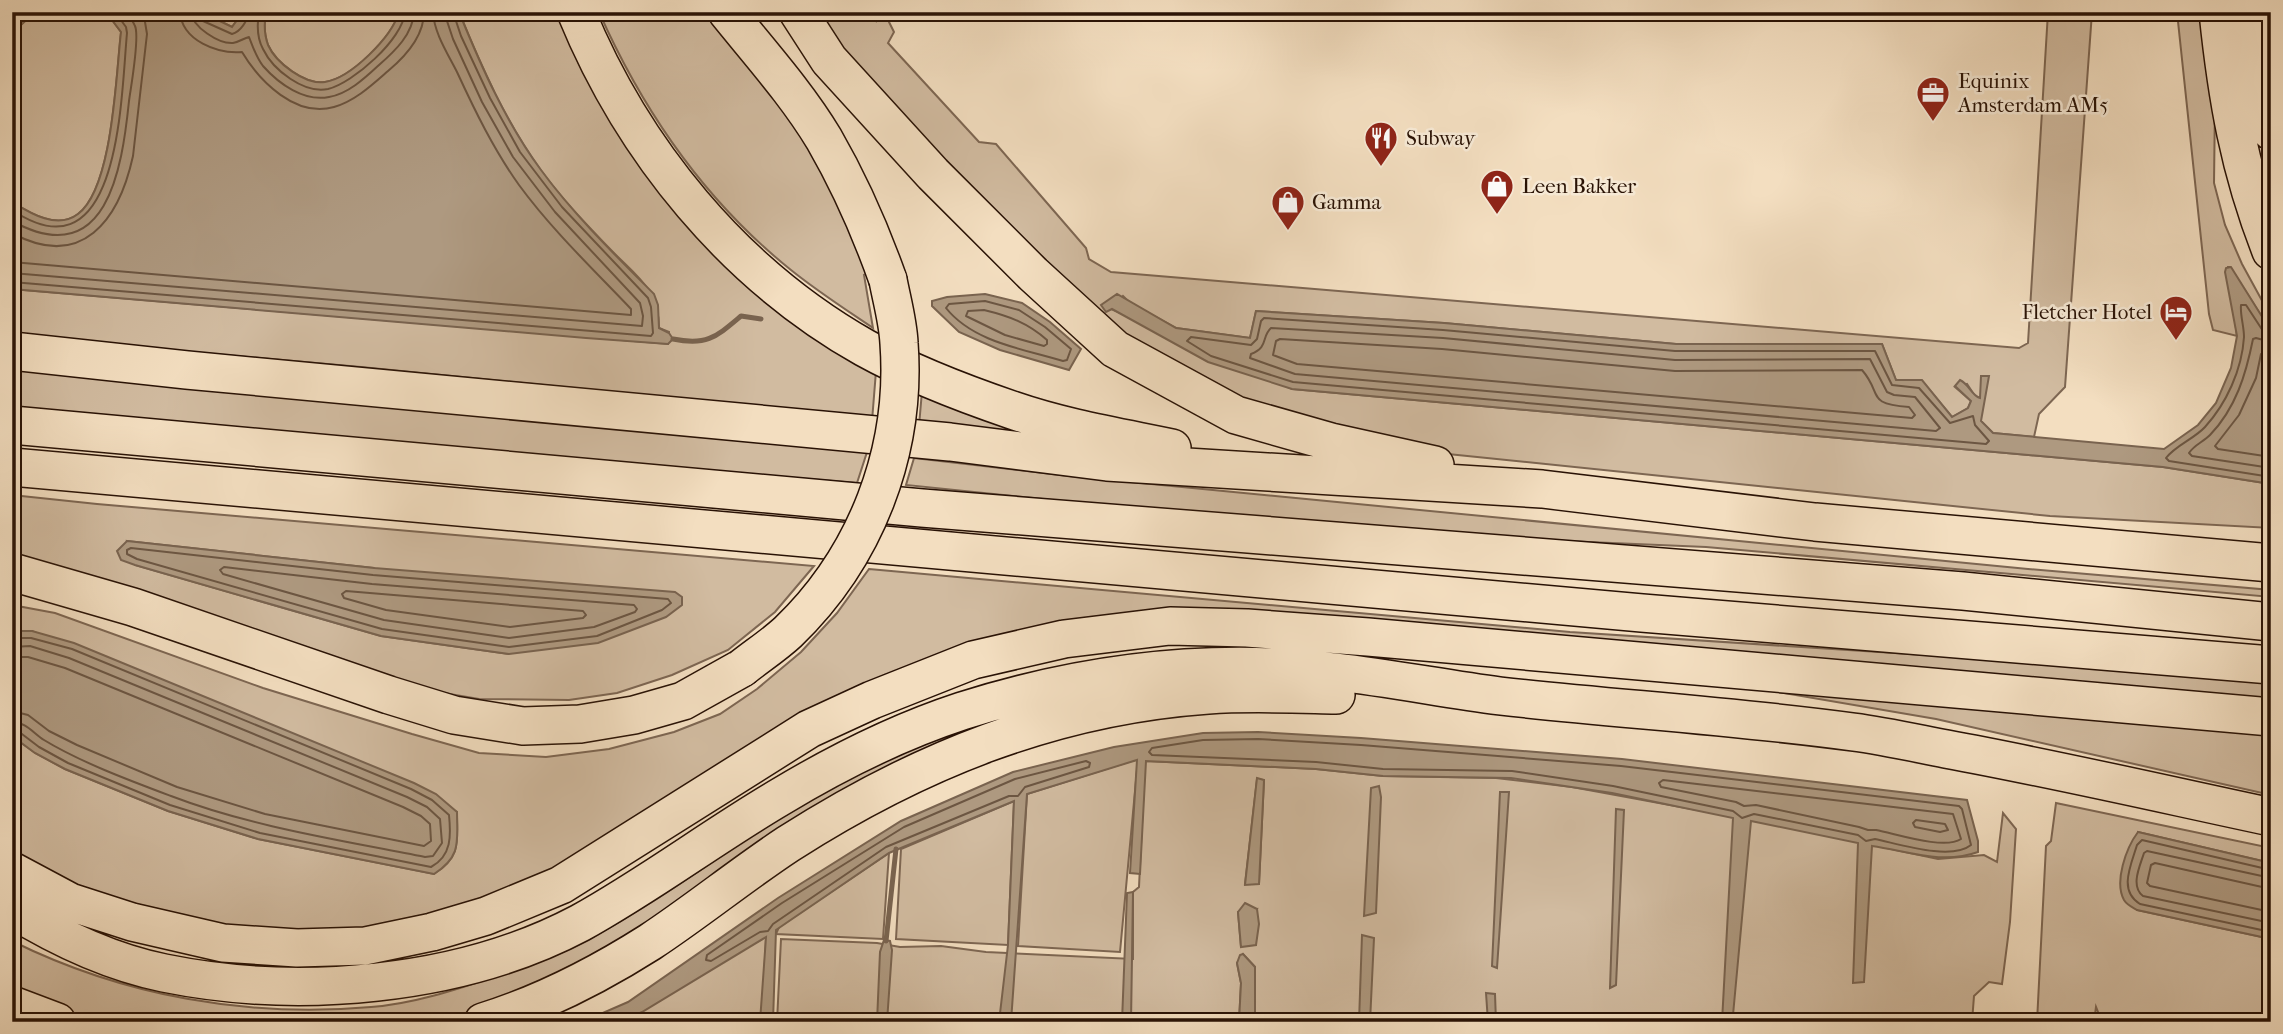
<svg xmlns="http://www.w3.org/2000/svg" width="2283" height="1034" font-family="'IM FELL French Canon',serif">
<rect width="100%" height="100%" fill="#f3dec0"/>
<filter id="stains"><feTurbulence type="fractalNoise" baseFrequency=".00286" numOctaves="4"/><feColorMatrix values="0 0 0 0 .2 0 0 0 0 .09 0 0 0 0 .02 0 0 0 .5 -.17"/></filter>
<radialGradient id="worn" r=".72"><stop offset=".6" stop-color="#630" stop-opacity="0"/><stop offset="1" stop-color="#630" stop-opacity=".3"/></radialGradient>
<path fill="#d1bba0" stroke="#7d6652" stroke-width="2" fill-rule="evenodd" d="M35 12H106L121 32C116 74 113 188 78 214 57 230 30 213 12 202V33Z
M201 12H243L232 27Z
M266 12H399C392 37 351 78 325 82 305 85 276 63 268 45 264 34 264 23 266 12Z
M459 12H559L579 64 662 188 748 284 828 347 876 371 872 421 816 412 361 367 12 336V289L668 344 669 332 659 328C659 289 636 276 611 250 586 224 561 198 540 169 506 122 481 66 459 12Z
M599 12H707L766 83 834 186 869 273 864 275 873 328C845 309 817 291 791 270 706 202 643 111 599 12Z
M814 12H863L876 21 878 12H889L888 20 894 32 888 43 979 142 996 144 1086 248 1089 259 1111 272 2019 348 2028 343 2048 12H2092L2065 387 2039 414 2034 437 1993 433 1981 421 1980 398 1975 396 1967 384 1955 387 1971 401 1968 408 1952 417 1922 381 1896 380 1882 344H1676L1444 323 1256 311 1250 338 1176 328 1130 303 1123 296 1111 309 1292 389 2163 467 2271 484V528L2050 516 1399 449 1230 396 1154 355 1108 322 1036 256 855 65Z
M2177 12H2207L2215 102 2214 183 2225 225 2242 264 2271 317V331L2230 267H2228L2237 336 2213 330 2209 314Z
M12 368 867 452 857 483 12 414Z
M922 391 1055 436 919 426Z
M914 458 1069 476 2028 569 2271 590V597L1706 547 1375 533 906 485Z
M12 495 97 504 814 566 775 612 728 650 672 675 617 693 569 700 479 699 432 691 56 566 12 554ZM127 541 374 568 509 654 381 636 135 565Z
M869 569 1570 632 2094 666 2271 682V795L1936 719 1732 684 1570 646 1029 638 556 869 479 901 408 924 332 933H258L123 908 12 861V736L35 753 65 769 168 811 258 839 434 874C462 856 457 841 457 812L32 631H12V605L55 613 263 688 412 734 479 753 546 757 609 749 674 732 720 714 757 689 801 652 837 613Z
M1029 711 1030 721 538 992 463 1019 453 1022H84L38 1008 12 996V941C123 996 248 1018 371 1007 412 1004 455 990 494 977 527 967 560 955 591 938 664 899 729 847 800 805 836 784 875 763 913 747 950 732 990 722 1029 711Z
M1138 759 1120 952 1018 946 1027 794Z
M1145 761 1316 769 1383 776 1496 778 1572 787 1773 824 1938 859 1984 855 1997 862 2003 813 2016 829 2010 922 2002 984 1989 982 1974 996 1972 1022H1255V967L1243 954 1237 963 1241 983 1239 1022H777L781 939 877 943 900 947 941 946 986 952 1133 959V892L1139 887ZM1257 779 1264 780 1259 884H1245ZM1257 909 1241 947 1238 912Z
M1014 801 1008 945 896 939 901 849Z
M2056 803 2271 848V863L2138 832 2137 910 2271 939V1022H2102L2096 1007 2094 1022H2037L2046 846 2051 841Z
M889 853 883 939 776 934 779 927Z
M766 937 762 1022H609Z"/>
<path fill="#ae9980" stroke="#79634f" stroke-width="2" d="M12 12H35L12 33Z
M106 12H201L232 27 243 12H266C264 23 264 34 268 45 276 63 305 85 325 82 351 78 392 37 399 12H459C481 66 506 123 541 170 574 215 615 255 654 294L658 305 659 328 669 333 673 339 668 344 586 338 12 289V202C30 213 57 230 78 214 113 188 116 74 121 32Z
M2231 267 2271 331V484L2163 467 1292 389 1208 362 1112 309 1106 312 1101 305 1117 294 1176 328 1250 338 1256 311 1444 323 1676 344H1882L1896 380H1922L1952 417 1968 408 1971 401 1955 386 1960 380C1970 385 1971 395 1980 398L1981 376H1989L1981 421 1993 433 2164 449 2198 425 2216 403 2231 368 2237 336 2225 272 2226 268Z
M985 294 1022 303 1050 322 1081 349 1069 370 1000 350 959 332 932 306V301L947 297Z
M127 541 374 568 675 592 682 597V605L666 617 598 643 509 654 381 636 135 565 121 560 117 551Z
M12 631H32L74 643 414 783 436 794 457 812C457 841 462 856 434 874L258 839 168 811 65 769 35 753 12 736Z
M1258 732 1361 738 1622 759 1967 800 1978 841V852C1942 865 1908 851 1872 846L1864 982 1853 983 1858 843 1751 821 1733 1015 1722 1022 1733 818 1612 793 1511 778 1383 776 1316 769 1146 761 1140 874 1130 873 1137 760 1027 794 1011 1022H999L1008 945 1014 801 889 853 776 930 773 1022H760L766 937 642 1012 620 1022H582L628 1002 778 898 901 821 1013 772 1114 747 1203 733Z
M1257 778 1264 780 1259 884 1245 885Z
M1379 786 1381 797 1376 913 1364 916 1371 788Z
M1500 792H1509L1497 968 1492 966Z
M1616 809 1624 810 1616 985 1610 988Z
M2138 832 2271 863V939L2137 910C2132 907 2127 905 2124 900 2114 882 2126 848 2138 832Z
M1133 892 1131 1022H1122L1127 893Z
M1245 903 1257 909 1259 924 1256 945 1241 947 1238 912Z
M1362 935 1374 938 1370 1022H1359Z
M884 940 890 941 892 950 887 1022H877L880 952Z
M1243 954 1255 967V1022H1239L1241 983 1237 963 1240 955Z
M1486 993 1495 994 1496 1022H1488Z"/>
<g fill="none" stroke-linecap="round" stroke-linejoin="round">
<path stroke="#6c5642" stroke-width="2" d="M180 12C182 41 218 54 242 52 260 82 296 118 334 107 355 101 372 85 388 71 406 56 424 36 424 12
M191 12C192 27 219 44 233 43 239 42 244 38 249 37 253 47 256 57 263 66 279 84 304 102 329 97 348 94 365 78 379 65 395 51 413 34 414 12
M200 12 203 21 232 34C240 32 248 21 248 12
M259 12C257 24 257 38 263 49 273 70 304 94 328 89 353 83 403 39 405 12
M12 210C121 283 121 95 127 33L126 27 115 12
M12 221C107 273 122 169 129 101 131 86 140 37 135 26 133 21 129 16 126 12
M12 233C82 271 119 220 133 156L147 34 145 22 139 12
M12 262 631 315V309C593 269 552 230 519 185 494 150 475 111 457 72 448 54 434 33 433 12
M12 273 642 326 643 316 640 303 555 212 513 157 482 102 453 39 444 12
M12 282 651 336 653 333 651 307 648 298 562 207 520 152 490 98 461 36 453 12
M985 301 1019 310 1045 327 1071 349 1067 360 1063 361C1023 349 973 342 946 308L949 304Z
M984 310C1009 316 1028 323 1047 340V344L1044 346 1005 335 966 316 968 311Z
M1264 318 1443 330 1675 351H1875L1892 385 1919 388 1950 423 1973 416 1975 425 1989 441 1986 444 1293 382 1211 356 1187 341 1191 337 1251 345 1257 339 1261 321Z
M1271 328 1443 338 1675 360 1870 359 1887 392 1894 395 1915 397 1940 428 1936 431 1295 374 1250 358 1251 354C1269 347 1261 337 1271 328Z
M2271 334 2263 331 2246 305H2241C2240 315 2244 326 2244 337 2242 370 2226 404 2205 427 2194 439 2176 445 2166 458L2169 461 2271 477
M1280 339 1442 349 1675 371 1862 370C1883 394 1865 404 1909 407L1915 415 1912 418 1297 364 1273 355 1276 341Z
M2271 342 2256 338 2253 339C2246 374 2236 408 2210 435 2203 442 2194 445 2189 453L2192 456 2271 468
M2271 353 2261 354 2256 378 2239 415 2215 446 2218 449 2271 457
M131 548 373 575 668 599 671 603 662 610 597 636 509 647 382 629 137 559 127 554V550Z
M224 567 372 584 634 605 637 609 635 612 594 627 509 638 384 620 223 574 220 570Z
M346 591 583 611 586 615 583 618 510 627 386 610 344 598 342 594Z
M12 638H31L72 649 411 789 432 800 449 815C451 835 452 856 431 867L260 833 170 805 68 763 39 747 18 731H12
M12 647 30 646 69 658 407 797 427 807 440 819 442 843 433 856 425 857C340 840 252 827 171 796 131 781 80 762 44 740 33 733 26 722 12 722
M12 657H28L65 668 403 807 421 816 430 824 431 841 424 846 265 814 177 787 77 745 49 731 28 715 12 711
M1258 739 1361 745 1621 766 1959 806 1962 809 1971 845C1951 861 1899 844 1875 839L1866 841 1858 835 1754 814 1742 818 1733 811 1613 786 1512 771 1383 769 1316 762 1152 755 1149 752 1152 748 1203 740Z
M1086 761 1090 763 1089 767 1025 787 1018 796H1009L886 847 773 924 768 931 760 932 711 961 706 960 707 955 782 903 904 827 1015 779Z
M1663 780 1953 814 1961 839C1944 850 1897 834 1876 830H1868L1859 827 1756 805 1744 806 1736 802 1661 787 1659 783Z
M1916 820 1945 824 1948 830 1940 832 1915 827 1913 823Z
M2271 870 2142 840 2137 845C2131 865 2118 891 2140 904L2271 932
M2271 878 2147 851 2144 853C2140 866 2130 886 2143 896L2271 923
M2271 889 2155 863 2151 865 2147 883 2150 886 2271 912"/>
<path stroke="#79634f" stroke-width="5" d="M673 339C707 346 716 337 741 316L761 319
M886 941 896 849"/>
<defs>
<path id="highway" d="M576 12C633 151 734 274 865 348 912 374 962 393 1012 410 1064 428 1119 437 1172 448
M727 12C760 53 797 94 824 139 850 184 871 232 888 280
M798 12 829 60 933 174 1033 274 1115 349 1236 415 1331 442 1435 465
M2218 12C2227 99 2239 169 2271 251
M2254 12 2261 81 2271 131
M12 351 187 370 950 442 1107 462 1542 489 1815 522 2271 563
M12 425 922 508 1963 591 2271 622
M12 467 1642 613 2271 665
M12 572 133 607 389 695 454 715 523 726 580 724 634 715 683 701 742 668
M12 871 70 902 132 922 223 943 297 948 365 946 432 932 486 916 561 885 809 729 872 700 973 660 1064 639 1170 626 1247 628 1368 637 2271 717
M12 909C59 938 110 962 164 973 297 1000 459 987 580 923 649 885 712 837 780 797 838 762 898 732 962 711 1082 673 1210 657 1336 672 1391 678 1445 689 1500 696 1617 709 1736 716 1853 732 1884 736 1915 743 1946 749 2055 769 2163 794 2271 817
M12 1005 57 1022
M483 1022C541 1004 598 975 650 942 697 911 741 875 788 844 918 761 1053 706 1208 695 1250 692 1294 694 1336 695"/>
</defs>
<use href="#highway" stroke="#291205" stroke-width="40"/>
<use href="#highway" stroke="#f3dec0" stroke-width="37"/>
<defs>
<path id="highway-bridge" d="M742 668C757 656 774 645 788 632 866 557 907 451 899 343 898 322 892 301 888 280"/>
</defs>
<use href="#highway-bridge" stroke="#291205" stroke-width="40" stroke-linecap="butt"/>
<use href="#highway-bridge" stroke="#f3dec0" stroke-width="37"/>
</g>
<defs>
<symbol id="office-pin" viewBox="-11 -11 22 30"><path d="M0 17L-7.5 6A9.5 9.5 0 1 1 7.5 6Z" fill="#8f2418" stroke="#f7ead6"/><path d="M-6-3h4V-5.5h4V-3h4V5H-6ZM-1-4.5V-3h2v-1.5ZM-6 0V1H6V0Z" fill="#fff"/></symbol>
<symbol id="restaurant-pin" viewBox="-11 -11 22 30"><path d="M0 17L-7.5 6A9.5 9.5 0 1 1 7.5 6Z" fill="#8f2418" stroke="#f7ead6"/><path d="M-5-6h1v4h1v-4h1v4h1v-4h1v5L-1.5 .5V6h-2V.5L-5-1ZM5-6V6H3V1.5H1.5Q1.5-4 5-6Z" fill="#fff"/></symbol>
<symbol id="shop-pin" viewBox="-11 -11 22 30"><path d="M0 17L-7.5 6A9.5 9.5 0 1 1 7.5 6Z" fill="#8f2418" stroke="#f7ead6"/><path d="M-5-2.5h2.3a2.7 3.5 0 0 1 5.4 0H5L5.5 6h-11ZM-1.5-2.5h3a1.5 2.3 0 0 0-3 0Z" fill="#fff"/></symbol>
<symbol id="hotel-pin" viewBox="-11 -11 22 30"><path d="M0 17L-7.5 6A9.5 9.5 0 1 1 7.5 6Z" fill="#8f2418" stroke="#f7ead6"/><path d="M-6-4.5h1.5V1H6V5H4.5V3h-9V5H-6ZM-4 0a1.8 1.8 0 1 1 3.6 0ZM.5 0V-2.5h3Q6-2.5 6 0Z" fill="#fff"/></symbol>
</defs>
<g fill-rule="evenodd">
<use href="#office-pin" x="1914" y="74" width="38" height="52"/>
<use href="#restaurant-pin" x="1362" y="119" width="38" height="52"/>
<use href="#shop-pin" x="1478" y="167" width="38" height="52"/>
<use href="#shop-pin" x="1269" y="183" width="38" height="52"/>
<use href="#hotel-pin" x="2157" y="293" width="38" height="52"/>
</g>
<g text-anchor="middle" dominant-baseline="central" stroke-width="5" stroke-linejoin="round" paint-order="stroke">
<g font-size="21" fill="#291205" stroke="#f7ead6" text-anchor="start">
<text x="1958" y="81">Equinix<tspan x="1958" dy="24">Amsterdam AM5</tspan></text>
<text x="1406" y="138">Subway</text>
<text x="1522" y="186">Leen Bakker</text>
<text x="1312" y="202">Gamma</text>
<text x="2152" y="312" text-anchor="end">Fletcher Hotel</text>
</g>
</g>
<rect width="2283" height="1034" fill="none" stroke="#f3dec0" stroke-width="42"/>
<rect x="14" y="14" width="2255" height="1006" fill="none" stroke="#291205" stroke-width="3.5"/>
<rect x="21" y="21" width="2241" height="992" fill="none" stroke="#291205" stroke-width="2"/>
<rect width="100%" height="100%" filter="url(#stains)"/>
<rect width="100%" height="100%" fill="url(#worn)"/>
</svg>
